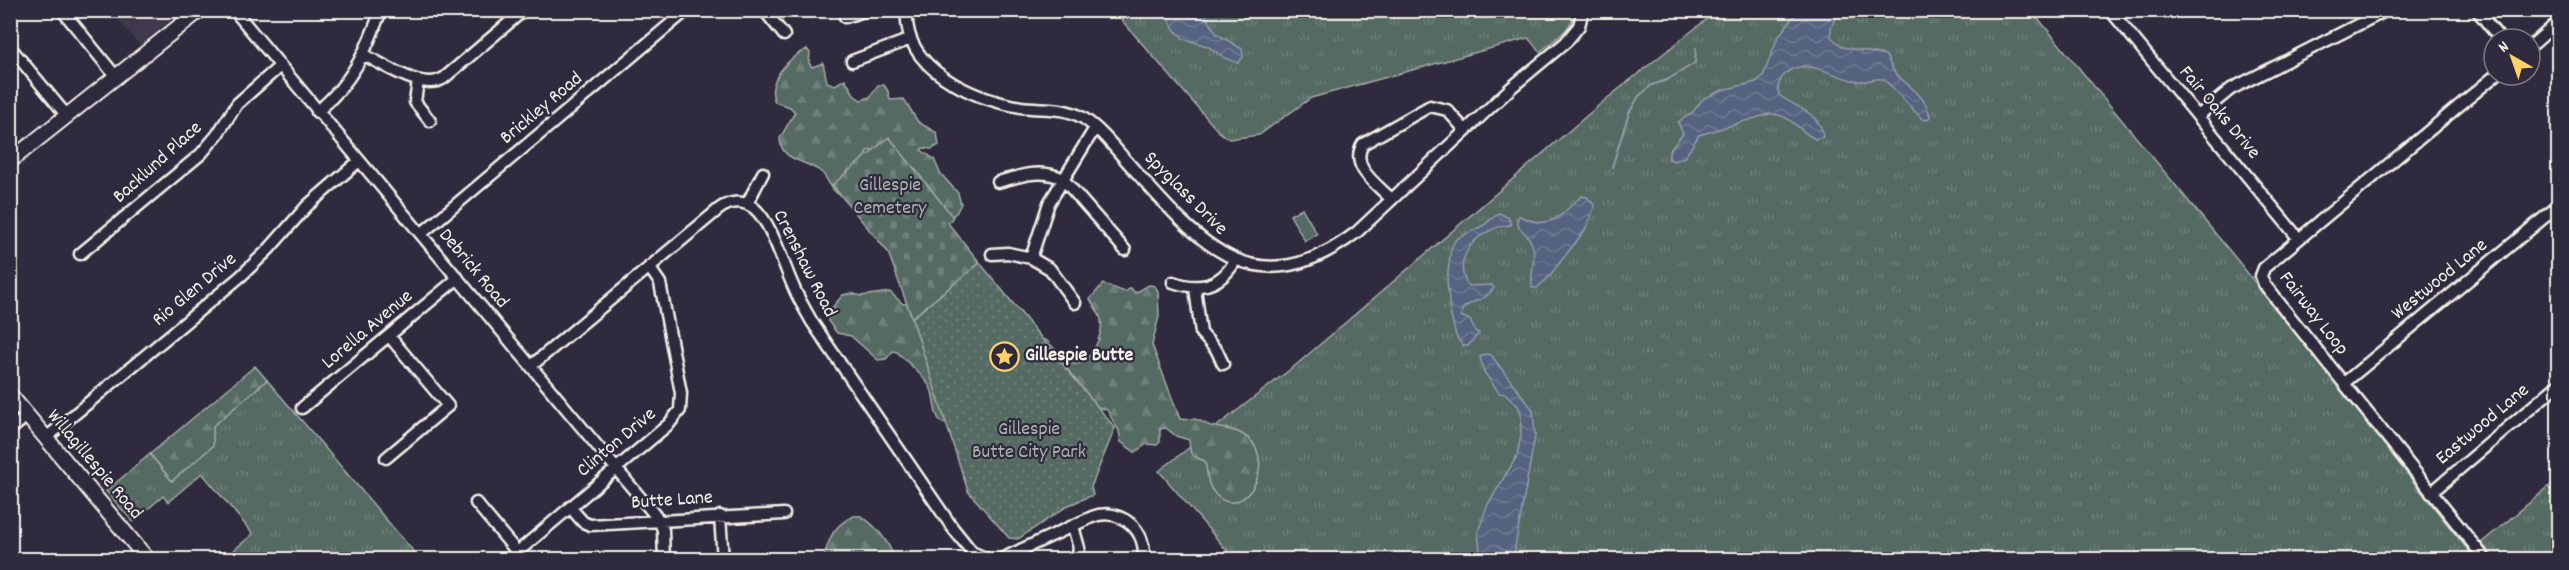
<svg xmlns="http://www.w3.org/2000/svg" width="2569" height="570" font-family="Dekko,sans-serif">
<defs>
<pattern id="grass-tufts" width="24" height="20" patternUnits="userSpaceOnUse" patternTransform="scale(1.5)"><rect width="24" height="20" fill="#556a64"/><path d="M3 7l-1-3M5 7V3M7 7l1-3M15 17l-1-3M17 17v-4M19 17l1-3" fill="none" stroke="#6e807a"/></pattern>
<pattern id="forest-firs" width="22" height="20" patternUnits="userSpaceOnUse" patternTransform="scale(1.5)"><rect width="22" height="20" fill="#556a64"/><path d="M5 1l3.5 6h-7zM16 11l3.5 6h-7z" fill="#6e807a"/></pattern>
<pattern id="cemetery-stones" width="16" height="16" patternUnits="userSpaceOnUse" patternTransform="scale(1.5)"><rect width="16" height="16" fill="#556a64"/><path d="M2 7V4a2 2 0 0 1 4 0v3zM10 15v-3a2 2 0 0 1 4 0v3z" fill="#6e807a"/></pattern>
<pattern id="park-dots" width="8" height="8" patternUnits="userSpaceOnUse" patternTransform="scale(1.5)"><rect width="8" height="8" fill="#556a64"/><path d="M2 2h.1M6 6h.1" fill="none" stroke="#6e807a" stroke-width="1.8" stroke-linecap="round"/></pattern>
<pattern id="water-waves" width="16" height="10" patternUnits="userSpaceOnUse" patternTransform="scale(1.5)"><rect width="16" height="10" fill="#566480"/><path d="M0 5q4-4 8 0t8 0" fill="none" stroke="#6f7b92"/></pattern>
</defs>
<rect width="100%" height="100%" fill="#2f2a3d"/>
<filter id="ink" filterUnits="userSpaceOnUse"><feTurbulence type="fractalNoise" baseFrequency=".0167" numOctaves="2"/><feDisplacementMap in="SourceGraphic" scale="12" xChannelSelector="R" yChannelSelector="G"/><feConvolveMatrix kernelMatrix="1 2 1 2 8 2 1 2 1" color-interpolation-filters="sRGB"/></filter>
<g filter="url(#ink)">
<path fill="#40384e" d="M111 11H182L140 46Z"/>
<path fill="url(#grass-tufts)" stroke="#a4aea6" stroke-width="1.5" d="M1105 11H1575C1572 30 1554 40 1540 52L1528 38 1311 98 1259 135 1229 139 1218 131 1118 16Z
M1717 11H2032L2238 261 2475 559H1234L1159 471 1296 365 1605 100Z
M267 380 420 559H223L253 534 202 473 168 502 163 496 133 522 106 491 150 454 172 481 212 426Z
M2558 479V559H2494L2481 543Z"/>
<path fill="url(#forest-firs)" stroke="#a4aea6" stroke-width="1.5" d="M807 49 810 53 809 63 812 67 823 63 827 82 835 85 845 79 855 96 861 100 870 97 878 85H884L888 91 890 100 904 99 918 122 937 133 939 145 932 149 923 148 921 150 934 159 940 173 958 193 961 204 956 213 946 220 881 149 867 151 865 163 844 196C832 195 829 179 821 172 807 160 780 162 780 138L795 112 790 107 775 102C765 82 789 57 807 49Z
M1103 284 1125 292 1131 288 1135 293 1149 285 1155 286 1158 291 1159 316 1152 345 1180 419C1185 420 1189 419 1194 419 1200 420 1205 424 1211 426 1221 429 1232 428 1242 434 1282 456 1245 524 1216 495 1206 485 1208 473 1205 461 1191 456 1190 457 1189 440L1176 436 1166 428 1160 429V442L1157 445 1147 444 1135 452 1121 442 1119 431 1107 410 1099 407 1094 408 1040 340H1046C1054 346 1063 364 1074 364 1091 365 1104 333 1101 320 1100 313 1093 305 1090 299Z
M890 292 903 304 933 303 948 422 942 423C932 414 936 398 930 387 924 376 906 361 897 352L893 351 886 359 878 360 851 336 837 333 828 321 829 311 843 295 851 293 861 296Z
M255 366 267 380 213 426V446L172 481 150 454Z
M854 516H861C875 525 890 542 894 559H823C830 538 832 526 854 516Z"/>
<path fill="url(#cemetery-stones)" stroke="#a4aea6" stroke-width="1.5" d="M889 137 953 217 948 223 980 263 912 318 888 252 832 185Z"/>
<path fill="url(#park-dots)" stroke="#a4aea6" stroke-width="1.5" d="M980 263 1115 428 1091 487 1093 495 1069 505 1018 539 1009 538 968 491 912 318Z"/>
<path fill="#556a64" stroke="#a4aea6" stroke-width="1.5" d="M1302 208 1317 234 1305 241 1290 215Z"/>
<path fill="url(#water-waves)" stroke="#959caa" stroke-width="1.5" d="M1165 11H1203L1217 34 1242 49 1243 57 1238 63 1225 58 1207 46 1184 39 1174 29Z
M1798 11H1838L1831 28V37L1843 47 1885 55C1890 61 1892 71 1898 76 1912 89 1926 96 1930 117L1927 120 1922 119 1884 79C1875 77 1867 83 1857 81 1834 78 1806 55 1785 74 1779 80 1777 87 1779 95 1794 107 1822 113 1823 137L1815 139C1797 130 1790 113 1769 114L1699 135 1685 157 1674 161 1669 159V151L1683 134 1678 122 1692 113 1703 99 1722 90 1756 82 1763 76 1778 37Z
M1582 196 1587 197 1595 206 1585 230 1548 278 1537 288H1532C1529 264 1544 247 1519 228L1517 220 1519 216C1526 218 1532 222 1538 222 1559 224 1567 207 1582 196Z
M1499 213 1509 218 1511 225C1482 226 1449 256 1468 286L1492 285 1494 288C1486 302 1471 299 1462 310L1461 316 1470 320 1475 331 1479 333 1468 346H1463L1456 336 1450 312 1447 280 1451 248 1456 239 1484 225Z
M1486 354 1491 355 1533 410 1535 436 1513 559H1481L1478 532 1487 506 1517 456 1521 435V413L1518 406 1506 394 1499 393 1484 372 1480 357Z"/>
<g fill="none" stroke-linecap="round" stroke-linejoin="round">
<path stroke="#959caa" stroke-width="2" d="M1612 167 1629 113 1639 96 1652 85 1667 80 1695 63 1696 48"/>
<defs>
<path id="minor" d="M62 10 117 78
M234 10 659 520 663 530 664 560
M764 10 784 35
M907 10C902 69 973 99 1021 107 1042 110 1064 106 1083 118 1102 130 1116 150 1131 166 1199 243 1254 310 1357 232L1512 87 1566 42 1579 26 1583 10
M2110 10 2299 239
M2477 10 2500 39
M845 17 867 10
M10 47 67 116
M2530 47 2558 22
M364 55C385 65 423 92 444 78L524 10
M852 61 911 39
M418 81 415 102 430 121
M317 112C353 81 365 54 381 10
M2198 116 2231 89 2387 10
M998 182C1020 176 1041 168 1063 179L1125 250
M1391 199C1377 184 1349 167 1363 144L1430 106 1447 110 1465 130
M747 204 763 173
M421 234 687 10
M80 254 201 154 217 135 237 104 279 67
M992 254 1008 253 1031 258 1049 203 1095 128
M1031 258 1050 269 1075 303
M1173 282C1199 291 1220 287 1235 261
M1195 288 1201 333 1217 351 1223 364
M531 366 719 209C730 201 743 200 754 208 772 223 784 267 794 288 799 300 806 311 812 322L952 527 972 552 989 560
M2344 383 2558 206
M302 408 458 278
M10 430 27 416
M46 438 241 276 269 249 307 206 359 161
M386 458 448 406 389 336
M2431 493 2558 385
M476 503 517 552
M570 507 583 522 590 525 784 514
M720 516 723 560
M1073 526 1079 548 1077 560
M508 560 669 424 680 410 681 393 660 283 649 267
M999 560 1092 517C1120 506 1149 531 1143 560
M2486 560 2264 284 2261 276 2264 268 2496 75"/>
<path id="major" d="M10 161 200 10
M10 395 148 560"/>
</defs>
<use href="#minor" stroke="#f4f1e8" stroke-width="15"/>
<use href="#major" stroke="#f4f1e8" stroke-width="18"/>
<use href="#minor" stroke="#2f2a3d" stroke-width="10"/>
<use href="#major" stroke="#2f2a3d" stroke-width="14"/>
</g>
</g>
<defs>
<symbol id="sight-ring" viewBox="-11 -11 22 22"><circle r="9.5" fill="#2f2a3d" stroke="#ffd166" stroke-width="1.5"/><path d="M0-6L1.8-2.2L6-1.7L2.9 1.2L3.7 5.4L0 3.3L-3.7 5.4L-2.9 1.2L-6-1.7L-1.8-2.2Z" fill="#ffd166"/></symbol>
</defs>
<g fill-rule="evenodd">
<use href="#sight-ring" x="988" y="340" width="33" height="33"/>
</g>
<g text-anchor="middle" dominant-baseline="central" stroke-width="4.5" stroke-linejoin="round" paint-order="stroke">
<g font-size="20" fill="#f4f1e8" stroke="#2f2a3d">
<text transform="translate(542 109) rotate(-40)">Brickley Road</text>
<text transform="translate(2219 113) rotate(50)">Fair Oaks Drive</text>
<text transform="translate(158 163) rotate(-42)">Backlund Place</text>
<text transform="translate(1185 194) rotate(45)">Spyglass Drive</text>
<text transform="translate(804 264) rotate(63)">Crenshaw Road</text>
<text transform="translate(473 269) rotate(50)">Debrick Road</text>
<text transform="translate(2440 280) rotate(-39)">Westwood Lane</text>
<text transform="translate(195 290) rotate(-40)">Rio Glen Drive</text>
<text transform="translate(2313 314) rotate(52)">Fairway Loop</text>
<text transform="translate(368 330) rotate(-40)">Lorella Avenue</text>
<text transform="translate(2483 425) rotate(-40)">Eastwood Lane</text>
<text transform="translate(617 443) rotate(-40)">Clinton Drive</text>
<text transform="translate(94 465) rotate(50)">Willagillespie Road</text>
<text transform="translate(672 501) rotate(-4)">Butte Lane</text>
</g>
<g font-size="20" fill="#acb4ad" stroke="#2f2a3d">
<text x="890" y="186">Gillespie<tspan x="890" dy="23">Cemetery</tspan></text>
<text x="1029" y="430">Gillespie<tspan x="1029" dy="23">Butte City Park</tspan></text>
</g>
<g font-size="20" font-weight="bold" fill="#f4f1e8" stroke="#2f2a3d" text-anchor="start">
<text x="1025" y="356">Gillespie Butte</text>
</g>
</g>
<rect width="2569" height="570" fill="none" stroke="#2f2a3d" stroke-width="36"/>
<rect x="18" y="18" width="2533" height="534" fill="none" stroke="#f4f1e8" stroke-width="2" filter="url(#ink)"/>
<g transform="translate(2512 57) rotate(320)"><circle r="28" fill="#2f2a3d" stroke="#7e7a81" stroke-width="1.5"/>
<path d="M0-4.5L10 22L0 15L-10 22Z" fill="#ffd166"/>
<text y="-9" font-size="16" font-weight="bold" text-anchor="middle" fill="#f4f1e8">N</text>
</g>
</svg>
